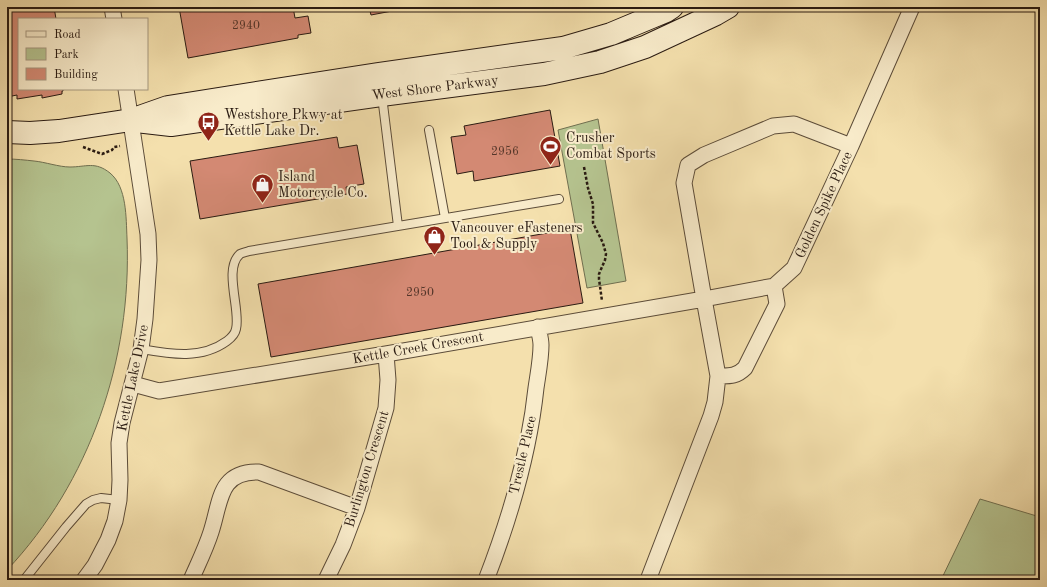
<svg xmlns="http://www.w3.org/2000/svg" width="1047" height="587" font-family="'Old Standard TT',serif">
<rect width="100%" height="100%" fill="#f4e0ad"/>
<filter id="stains"><feTurbulence type="fractalNoise" baseFrequency=".005" numOctaves="4"/><feColorMatrix values="0 0 0 0 .2 0 0 0 0 .09 0 0 0 0 .02 0 0 0 .5 -.17"/></filter>
<radialGradient id="worn" r=".72"><stop offset=".6" stop-color="#630" stop-opacity="0"/><stop offset="1" stop-color="#630" stop-opacity=".3"/></radialGradient>
<path fill="#b5c38f" stroke="#706f50" d="M598 119 626 281 587 288 558 130Z
M7 159C16 159 25 160 34 161 45 162 59 167 70 167 86 167 95 161 110 173 127 187 126 218 127 238 132 359 90 482 7 570Z
M980 499 1040 517V580H941Z"/>
<path fill="#d38973" stroke="#2a1b12" d="M7 7H54L56 19H19V89H63V91H62V94L42 98V95L17 99V95L7 97Z
M179 7H293L295 18 308 16 311 33 298 35V38L188 58Z
M369 7H413L371 15Z
M550 110 560 166 474 181 473 171 457 174 451 137 466 135 464 126Z
M337 137 339 148 357 145 364 184 346 187 347 194 200 219 190 161Z
M570 229 583 303 271 357 258 284Z"/>
<g fill="none" stroke-linecap="round" stroke-linejoin="round">
<defs>
<path id="lane" d="M382 96 398 226
M429 130 445 218
M141 349C170 354 201 360 227 341 231 338 235 334 236 329 241 310 223 269 240 254 242 253 246 252 249 251L559 199
M24 580 66 527 86 504 93 500 101 498 119 500"/>
<path id="street" d="M112 7 114 19
M774 286 704 299 684 183 688 165 704 155 773 126 794 124 851 146
M774 286 794 268 851 146 912 7
M718 376C729 376 736 377 745 368L777 304 774 286
M133 384 159 391 386 354 704 299 718 376 715 402 711 416 648 580
M84 580 95 565 108 540 115 521 119 500 120 480 119 443 122 423 141 349 145 319 149 260 148 234 126 89
M191 580C198 564 206 548 211 532 221 502 218 471 259 472L357 508
M326 580 343 545 357 508 386 408 388 380 386 354
M486 580C510 518 529 454 536 388 538 374 541 359 541 345 541 339 539 333 538 327"/>
<path id="secondary" d="M136 121 171 125 381 95 544 74 600 62 645 47 716 14 728 7
M7 132 30 133 59 131 131 120 168 107 378 74 563 48 611 34 666 11 672 7"/>
</defs>
<use href="#lane" stroke="#5c4c39" stroke-width="10"/>
<use href="#street" stroke="#5c4c39" stroke-width="17"/>
<use href="#secondary" stroke="#2a1b12" stroke-width="24"/>
<path stroke="#2a1b12" stroke-width="2.5" stroke-dasharray="3 2" stroke-linecap="butt" d="M83 147 102 154 112 150 114 147 120 146
M584 167 588 188 593 204V223L603 243 606 254 605 260 599 274V279L602 301"/>
<use href="#lane" stroke="#f8ebca" stroke-width="8"/>
<use href="#street" stroke="#f8ebca" stroke-width="15"/>
<use href="#secondary" stroke="#f8ebca" stroke-width="22"/>
</g>
<defs>
<symbol id="bus-pin" viewBox="-11 -11 22 30"><path d="M0 17L-7.5 6A9.5 9.5 0 1 1 7.5 6Z" fill="#8f2418" stroke="#f8ebca"/><path d="M-5-6H5V4H4V6H2V4H-2V6H-4V4H-5ZM-3.5-4V0h7V-4ZM-3.5 1.2v1.5H-2V1.2ZM2 1.2v1.5H3.5V1.2Z" fill="#fff"/></symbol>
<symbol id="stadium-pin" viewBox="-11 -11 22 30"><path d="M0 17L-7.5 6A9.5 9.5 0 1 1 7.5 6Z" fill="#8f2418" stroke="#f8ebca"/><path d="M0-5a6.5 5 0 1 0 0 10a6.5 5 0 1 0 0-10ZM-3.5-1.8h7v3.6h-7Z" fill="#fff"/></symbol>
<symbol id="shop-pin" viewBox="-11 -11 22 30"><path d="M0 17L-7.5 6A9.5 9.5 0 1 1 7.5 6Z" fill="#8f2418" stroke="#f8ebca"/><path d="M-5-2.5h2.3a2.7 3.5 0 0 1 5.4 0H5L5.5 6h-11ZM-1.5-2.5h3a1.5 2.3 0 0 0-3 0Z" fill="#fff"/></symbol>
</defs>
<g fill-rule="evenodd">
<use href="#bus-pin" x="196" y="110" width="25" height="34"/>
<use href="#stadium-pin" x="538" y="134" width="25" height="34"/>
<use href="#shop-pin" x="250" y="172" width="25" height="34"/>
<use href="#shop-pin" x="422" y="224" width="25" height="34"/>
</g>
<g text-anchor="middle" dominant-baseline="central" stroke-width="4" stroke-linejoin="round" paint-order="stroke">
<g font-size="12" fill="#54362a">
<text x="246" y="26">2940</text>
<text x="505" y="152">2956</text>
<text x="420" y="293">2950</text>
</g>
<g font-size="14" fill="#2a1b12" stroke="#f8ebca">
<text transform="translate(435 88) rotate(-7)">West Shore Parkway</text>
<text transform="translate(824 205) rotate(-65)">Golden Spike Place</text>
<text transform="translate(418 348) rotate(-10)">Kettle Creek Crescent</text>
<text transform="translate(133 378) rotate(-78)">Kettle Lake Drive</text>
<text transform="translate(523 455) rotate(-77)">Trestle Place</text>
<text transform="translate(367 469) rotate(-73)">Burlington Crescent</text>
</g>
<g font-size="14" fill="#2a1b12" stroke="#f8ebca" text-anchor="start">
<text x="224" y="115">Westshore Pkwy at<tspan x="224" dy="16">Kettle Lake Dr.</tspan></text>
<text x="566" y="138">Crusher<tspan x="566" dy="16">Combat Sports</tspan></text>
<text x="278" y="177">Island<tspan x="278" dy="16">Motorcycle Co.</tspan></text>
<text x="450" y="228">Vancouver eFasteners<tspan x="450" dy="16">Tool &amp; Supply</tspan></text>
</g>
</g>
<rect width="1047" height="587" fill="none" stroke="#f4e0ad" stroke-width="24"/>
<rect x="8" y="8" width="1031" height="571" fill="none" stroke="#2a1b12" stroke-width="2"/>
<rect x="12" y="12" width="1023" height="563" fill="none" stroke="#2a1b12"/>
<rect x="18" y="18" width="130" height="72" fill="#f8ebca" stroke="#a69880"/>
<rect x="26" y="31" width="20" height="6" fill="#f8ebca" stroke="#a69880"/>
<text x="54" y="38" font-size="12" fill="#2a1b12">Road</text>
<rect x="26" y="48" width="20" height="12" fill="#b5c38f" stroke="#a69880"/>
<text x="54" y="58" font-size="12" fill="#2a1b12">Park</text>
<rect x="26" y="68" width="20" height="12" fill="#d38973" stroke="#a69880"/>
<text x="54" y="78" font-size="12" fill="#2a1b12">Building</text>
<rect width="100%" height="100%" filter="url(#stains)"/>
<rect width="100%" height="100%" fill="url(#worn)"/>
</svg>
